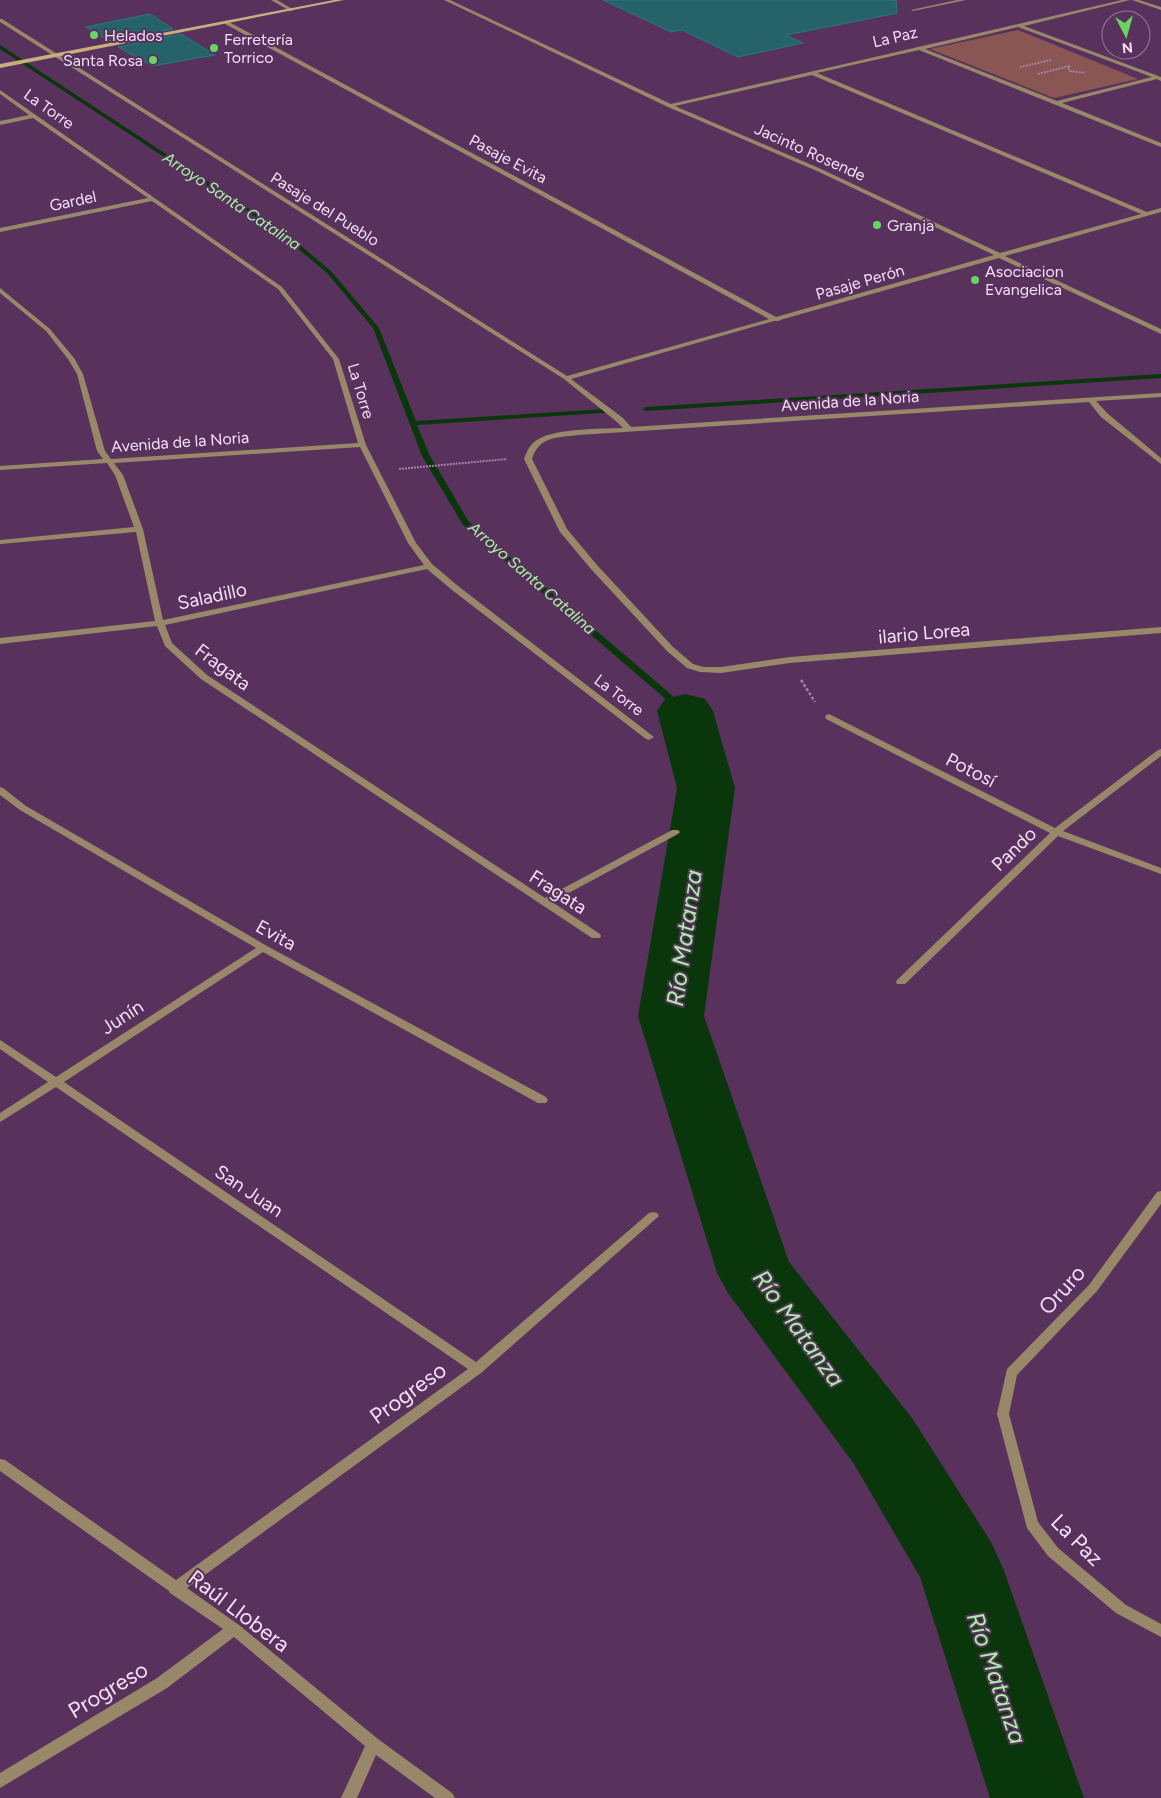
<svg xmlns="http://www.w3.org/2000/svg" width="1161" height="1798" font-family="Figtree,sans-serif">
<rect width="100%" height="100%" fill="#58325c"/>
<path fill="#895653" d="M1018 30 1138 79 1054 98 930 49Z"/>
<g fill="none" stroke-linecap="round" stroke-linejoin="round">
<path fill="#0a360b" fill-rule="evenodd" d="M0 45 282 230 331 271 379 328 416 421 605 409V413H602L417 425 430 456 469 522 688 709 689 711 688 713H682L463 525 422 456 373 328 327 273 278 232 0 49Z
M1161 374V378L646 411 642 409 646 407Z"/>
<path fill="#0a360b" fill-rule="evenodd" d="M685 694 705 699 713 711 735 788 704 1016 789 1262 912 1418 991 1542 1003 1568 1084 1798H990L920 1577 854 1464 728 1293 717 1273 638 1016 677 788 657 711 665 699Z"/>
</g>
<path fill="#256369" stroke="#1e7d85" d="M603 0H896L897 13 786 35 803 43 738 57 682 30 671 32Z
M150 14 173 29 109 41 86 27Z
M181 34 215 55 152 66 118 47Z"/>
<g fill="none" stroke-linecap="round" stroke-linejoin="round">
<path stroke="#a283a5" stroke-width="2" stroke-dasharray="2 1" stroke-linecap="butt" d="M1070 66 1068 68 1070 71 1085 73
M1020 67 1051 60
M1038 74 1069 66
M399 469 507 459"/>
<path stroke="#a283a5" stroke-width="2.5" stroke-dasharray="3 2" stroke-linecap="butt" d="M801 680 815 702"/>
<path fill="#988869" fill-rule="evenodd" d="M957 0H966L913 11 911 10Z"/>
<path fill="#988869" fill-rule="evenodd" d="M271 0H277L294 10 290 11Z
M444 0H450L671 104 1122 0H1130L1024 26 1161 77V81L1157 79 1062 103 1161 143V147L919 50 817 73 1147 212 1161 208V212L1005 256 1161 329V334L999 258 780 320 779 321H774L571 379 623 418 631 427 1161 393V397L1096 401 1107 413 1161 458V464L1101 417 1089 402 578 435C557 438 539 436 532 459L567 529 597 565 673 647 693 664 704 667H721L790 657 1161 627V633L790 663 721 673 700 672 687 668 667 651 591 569 560 532 524 459C527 451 530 444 537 440 555 428 601 429 623 428L617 422 564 379 0 22V19H2L567 376 769 319 225 24V22H229L776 317 994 255 817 171 668 107ZM1018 27 1152 77 1057 101 925 49ZM812 75 1141 214 1000 253 821 169 675 106Z
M1132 0H1139L1161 7V10Z
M0 90 282 287 339 359 366 445 416 543 432 564 458 586 654 737 649 740 646 739 452 590 427 569 165 625 172 643 207 675 545 898 672 830H678L680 832 678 834 552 902 600 934 601 936 600 938H592L201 679 165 646 157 626 0 644V638L155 621 136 532 0 544V540L134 527 115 475 107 463 0 470V466L103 459 97 451 77 374 68 359 46 331 0 293V288L50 329 74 358 83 374 105 451 111 459 358 443 333 359 278 289 152 201 0 232V228L148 198 33 118 0 125V121L29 115 0 94ZM360 447 408 543 424 565 163 620 143 529 123 475 114 463Z
M829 714 1055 828 1158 750 1161 749V756L1063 831 1161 868V874L1058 836 905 984H897L896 982 897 980 1050 833 826 719 825 717 826 715Z
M0 787 3 788 26 806 267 946 546 1097 548 1100 546 1103H538L263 952 64 1082 476 1362 649 1213 653 1212 657 1213 659 1216 481 1373 187 1588 239 1625 378 1739 452 1793 455 1798H435L376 1755 357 1798H341L365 1746 234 1637 167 1688 0 1788V1773L157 1678 223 1629 170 1593 169 1591 0 1471V1459L5 1460 176 1580 468 1369 56 1087 0 1122V1113L48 1082 0 1049V1040L56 1077 256 948 20 810 0 795Z
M1161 1191V1204L1097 1291 1017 1375 1009 1414 1038 1522 1058 1548 1126 1605 1161 1624V1637L1116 1613 1048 1556 1027 1528 997 1414 1007 1369 1089 1285 1157 1192Z"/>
<path fill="#c8ae7d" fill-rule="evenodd" d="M334 0H344L0 68V64Z"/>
</g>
<g fill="#67d466" stroke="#58325c" stroke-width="2">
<circle cx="94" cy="35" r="5"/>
<circle cx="214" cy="48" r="5"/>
<circle cx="153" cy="60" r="5"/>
<circle cx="877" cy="225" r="5"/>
<circle cx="975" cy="280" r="5"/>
</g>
<g text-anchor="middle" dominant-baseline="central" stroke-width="4" stroke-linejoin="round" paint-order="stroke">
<g font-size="16" fill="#f4ddf6" stroke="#58325c" text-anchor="start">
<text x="104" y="35">Helados</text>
<text x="224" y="39">Ferretería<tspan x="224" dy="18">Torrico</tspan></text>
<text x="143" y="60" text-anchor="end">Santa Rosa</text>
<text x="887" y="225">Granja</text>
<text x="985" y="271">Asociacion<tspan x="985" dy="18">Evangelica</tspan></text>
</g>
<g font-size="16" fill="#f4ddf6" stroke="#58325c">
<text transform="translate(895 37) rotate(-13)">La Paz</text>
<text transform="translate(49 109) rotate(35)">La Torre</text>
<text transform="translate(810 152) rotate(24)">Jacinto Rosende</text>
<text transform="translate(508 159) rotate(28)">Pasaje Evita</text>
<text transform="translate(73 201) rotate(-12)">Gardel</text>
<text transform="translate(325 209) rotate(32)">Pasaje del Pueblo</text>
<text transform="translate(860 282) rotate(-16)">Pasaje Perón</text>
<text transform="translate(361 391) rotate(73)">La Torre</text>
<text transform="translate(850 401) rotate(-4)">Avenida de la Noria</text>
<text transform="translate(180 442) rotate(-4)">Avenida de la Noria</text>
<text transform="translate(619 695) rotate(37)">La Torre</text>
</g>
<g font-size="16" font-style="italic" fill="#a5f5a2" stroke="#58325c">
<text transform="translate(232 201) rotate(34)">Arroyo Santa Catalina</text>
<text transform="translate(532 578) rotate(41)">Arroyo Santa Catalina</text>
</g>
<g font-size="19" fill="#f4ddf6" stroke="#58325c">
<text transform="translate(212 596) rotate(-12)">Saladillo</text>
<text transform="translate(924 633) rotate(-5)">ilario Lorea</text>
<text transform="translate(223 667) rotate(37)">Fragata</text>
<text transform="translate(971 770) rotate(27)">Potosí</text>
<text transform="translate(1014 849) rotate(-44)">Pando</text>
<text transform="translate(558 892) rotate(33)">Fragata</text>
<text transform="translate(276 935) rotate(29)">Evita</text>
<text transform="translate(122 1017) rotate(-33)">Junín</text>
<text transform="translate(249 1191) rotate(34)">San Juan</text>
</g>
<g font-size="22" fill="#f4ddf6" stroke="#58325c">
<text transform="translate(1062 1290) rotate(-48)">Oruro</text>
<text transform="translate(408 1393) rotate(-36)">Progreso</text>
<text transform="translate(1077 1540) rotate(45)">La Paz</text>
<text transform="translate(239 1611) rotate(37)">Raúl Llobera</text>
<text transform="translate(108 1690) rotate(-31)">Progreso</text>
</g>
<g font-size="24" font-style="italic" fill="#a5f5a2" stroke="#58325c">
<text transform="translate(684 938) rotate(-82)">Río Matanza</text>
<text transform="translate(799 1328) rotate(54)">Río Matanza</text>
<text transform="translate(997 1678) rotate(71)">Río Matanza</text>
</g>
</g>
<g transform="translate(1126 35) rotate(174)"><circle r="24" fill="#58325c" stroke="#96769a"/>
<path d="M0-4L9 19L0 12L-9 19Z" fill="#67d466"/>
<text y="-8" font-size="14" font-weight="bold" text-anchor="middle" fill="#f4ddf6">N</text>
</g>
</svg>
